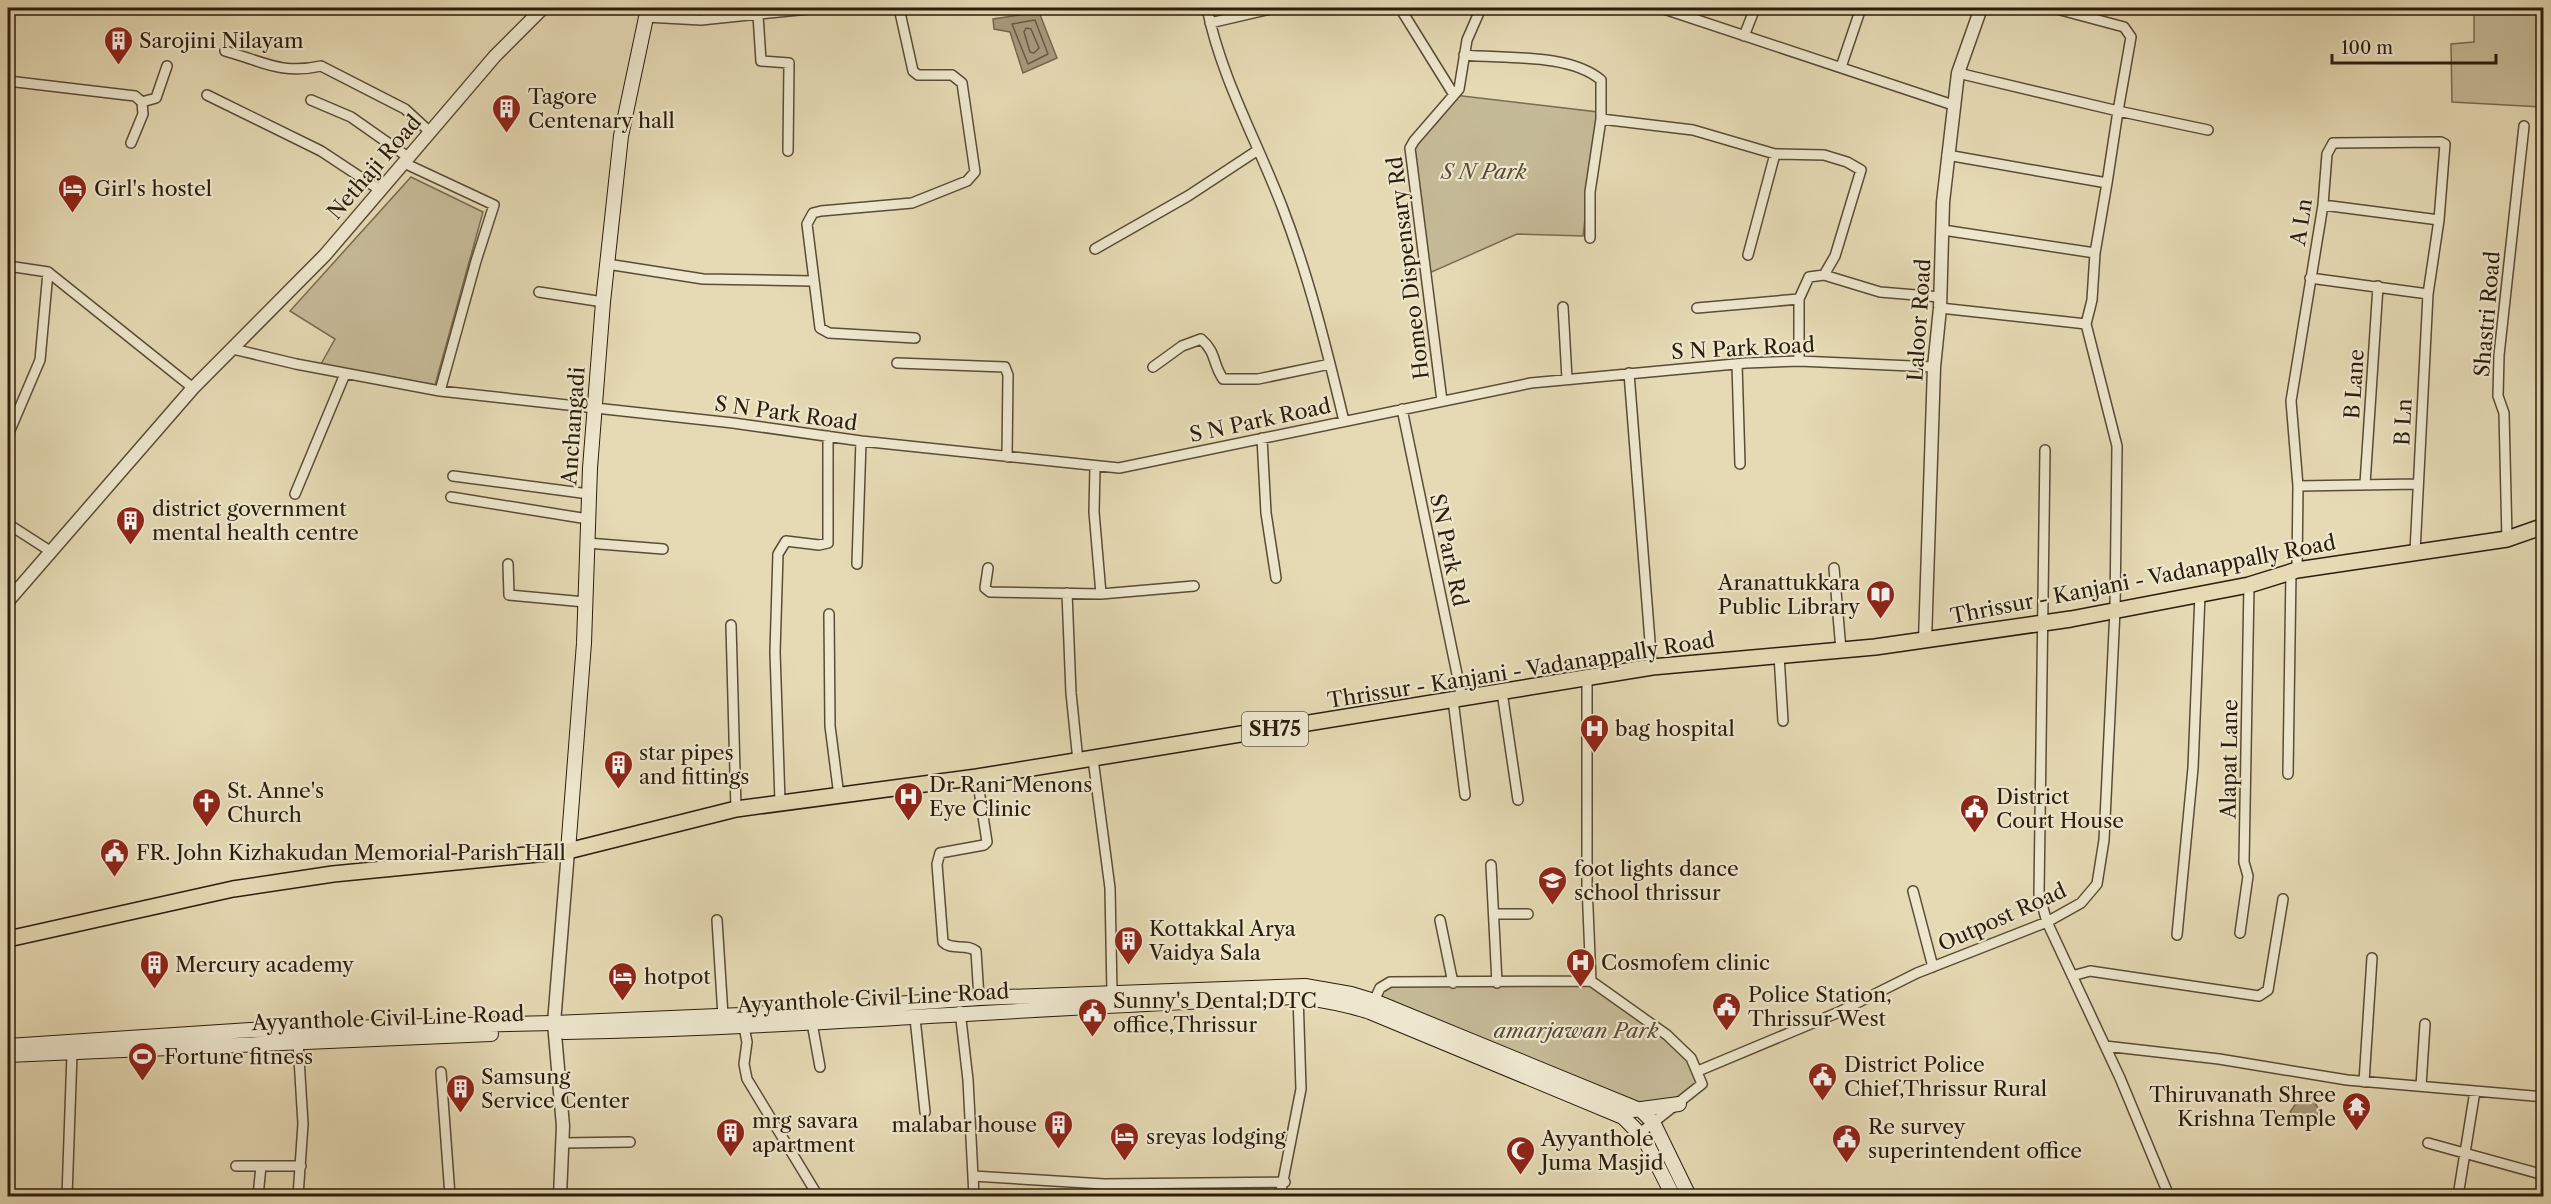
<svg xmlns="http://www.w3.org/2000/svg" width="2551" height="1204" font-family="'Libre Caslon Text',serif">
<rect width="100%" height="100%" fill="#e5dab4"/>
<filter id="stains"><feTurbulence type="fractalNoise" baseFrequency=".00333" numOctaves="4"/><feColorMatrix values="0 0 0 0 .2 0 0 0 0 .09 0 0 0 0 .02 0 0 0 .5 -.17"/></filter>
<radialGradient id="worn" r=".72"><stop offset=".6" stop-color="#630" stop-opacity="0"/><stop offset="1" stop-color="#630" stop-opacity=".3"/></radialGradient>
<path fill="#c5ba97" stroke="#786c52" stroke-width="1.5" d="M2474 8H2543V107L2452 102 2451 44 2474 42Z
M1454 95 1598 112 1583 236 1517 234 1425 275 1410 148Z
M411 177 483 212 435 385 321 364 335 339 290 311Z
M1591 982 1691 1058 1701 1083 1679 1103 1636 1107 1374 1000 1384 985Z"/>
<path fill="#a69a7b" stroke="#75684f" stroke-width="1.5" d="M1039 12 1057 58 1023 73 1010 32 994 29 993 19Z
M2309 1093 2321 1113 2297 1121 2290 1112 2299 1099Z"/>
<g fill="none" stroke-linecap="round" stroke-linejoin="round">
<path stroke="#685c44" stroke-width="1.5" d="M1035 20 1048 54 1028 64 1012 24Z
M1026 28 1031 29 1039 48 1034 53 1030 52 1024 32Z"/>
<defs>
<path id="minor" d="M899 8 913 71 918 75H952L962 83 975 172 967 181 912 203 821 211 813 213 807 224 820 328 829 333 915 338
M1207 8C1221 78 1258 143 1283 209 1309 277 1327 350 1344 421
M1334 8H1351
M1400 8 1454 95
M1661 8 1953 105
M8 10V8
M758 15 761 61 789 63 788 151
M646 17 701 20 819 8
M1210 23 1275 8
M1744 36 1755 8
M225 51C262 61 281 75 321 66L405 109 430 132
M1464 55C1505 59 1569 53 1601 80V119
M1841 67 1861 8
M1958 73 2118 111 2131 37 2124 27 2053 8
M8 81 135 96 142 102 143 114 131 143
M207 95 321 151 380 190
M311 100 351 117 408 157
M142 102 156 98 167 66
M1947 155 2107 183 2095 253
M404 163 494 205 476 261 440 391
M2107 183 2118 111 2208 130
M2323 205 2439 220
M1590 238V192L1601 119 1693 130 1775 154 1824 155 1847 162 1861 170 1835 256 1824 275
M1095 249 1188 196 1258 150
M1748 255 1775 154
M607 264 703 279 812 281
M8 266 48 272 193 388
M2310 278 2428 294
M539 292 603 302
M1563 307 1567 379
M1697 308 1799 299
M1940 308 2086 324 2092 300 2095 253 1943 230
M233 349 296 364 440 391 733 423 861 441 1119 468 1531 383 1746 363 1799 361 1934 367
M1799 361V299L1809 277 1824 275 1880 292 1940 297
M897 363 1005 367 1008 375 1007 457
M1737 364 1740 464
M1153 367 1182 346 1201 339C1217 353 1212 363 1223 379H1258L1330 364
M1629 373 1652 667
M1442 401 1410 148 1414 141 1459 89 1467 40 1481 8
M1402 409 1462 698
M8 435 40 360 48 272
M1262 438 1266 513 1276 578
M2045 450 2039 894 2047 922 2120 1078 2169 1196
M1095 467 1094 512 1101 594
M453 476 589 494
M2365 484 2378 286
M2298 486 2417 484
M295 494 345 374
M451 497 588 519
M8 524 50 551
M2507 539 2504 413 2498 396 2499 355 2524 126
M587 543 663 549
M508 564 509 595 585 602
M857 564 861 441
M988 568 985 588 990 592 1101 594 1194 586
M1834 568 1841 650
M2297 570 2298 486 2291 401 2323 205 2327 154 2333 143 2441 142 2445 144 2439 220 2428 294 2415 552
M1067 593 1071 693 1078 761
M829 614 830 726 839 796
M731 625 736 809
M1779 655 1783 721
M1587 679V885L1591 981 1667 1035 1691 1058 1702 1084 1640 1133
M1502 692 1518 800
M1453 700 1465 795
M1093 759 1110 888 1112 993
M2288 774 2291 571
M977 777 987 842 984 845 940 853 937 864 943 942C952 951 966 943 976 951L979 998
M780 802 775 652 778 554 786 541 819 545 828 543V436
M1491 865 1497 983
M1913 891 1933 967
M1494 914H1528
M717 920 723 1016
M1440 920 1453 983
M2240 933 2248 876 2244 862 2249 585
M2177 935 2193 768 2200 594
M2072 976 2090 971 2259 996 2268 990 2283 899
M1374 1001 1380 988 1390 982 1591 981
M960 1011 968 1080 974 1196
M915 1018 925 1112
M812 1023 820 1067
M744 1027 747 1042 744 1064 747 1079 818 1196
M2105 1046 2219 1059 2347 1080 2544 1097
M1698 1071 1839 1012 1917 973 2047 922 2081 903 2097 884 2104 840 2115 610 2117 446 2086 324
M441 1072 450 1196
M2364 1082 2372 958
M2421 1086 2425 1024
M563 1143 630 1142
M2428 1143 2544 1175
M236 1166H301
M973 1176 1104 1184 1285 1182
M67 1196 72 1054
M258 1196 261 1166
M298 1196 303 1124 298 1042
M1280 1196 1301 1089 1298 994
M2458 1196 2475 1091"/>
<path id="tertiary" d="M8 601 193 388 325 255 495 56 543 8
M1925 641 1934 367 1940 308 1943 202 1958 73 1981 8
M560 1196 563 1126 554 1023 568 851"/>
<path id="secondary" d="M568 851 584 643 590 468 603 302 621 136 648 8
M564 1032C809 1027 1053 1006 1298 997 1323 1000 1346 1004 1370 1012L1623 1117 1644 1138 1673 1196
M8 1046 250 1030 554 1023 741 1015 979 998 1305 986 1351 994 1374 1001 1642 1111 1653 1122 1689 1196
M8 1055 491 1034
M1634 1110 1679 1104"/>
<path id="primary" d="M8 939 233 889 333 874 568 851 736 809 977 777 1652 667 1875 647 2071 619 2249 585 2297 570 2507 539 2544 526"/>
</defs>
<use href="#minor" stroke="#5a4c36" stroke-width="12"/>
<use href="#tertiary" stroke="#5a4c36" stroke-width="15"/>
<use href="#secondary" stroke="#2b1d0c" stroke-width="16"/>
<use href="#primary" stroke="#2b1d0c" stroke-width="18"/>
<use href="#minor" stroke="#eee7ce" stroke-width="9"/>
<use href="#tertiary" stroke="#eee7ce" stroke-width="12"/>
<use href="#secondary" stroke="#eee7ce" stroke-width="14"/>
<use href="#primary" stroke="#e5dab4" stroke-width="15"/>
</g>
<defs>
<symbol id="building-pin" viewBox="-11 -11 22 30"><path d="M0 17L-7.5 6A9.5 9.5 0 1 1 7.5 6Z" fill="#8f2418" stroke="#eee7ce"/><path d="M-4-6H4V6H1V3H-1V6H-4ZM-2.5-4.3h1.7v1.8h-1.7ZM.8-4.3h1.7v1.8H.8ZM-2.5-1h1.7V.8h-1.7ZM.8-1h1.7V.8H.8Z" fill="#fff"/></symbol>
<symbol id="hotel-pin" viewBox="-11 -11 22 30"><path d="M0 17L-7.5 6A9.5 9.5 0 1 1 7.5 6Z" fill="#8f2418" stroke="#eee7ce"/><path d="M-6-4.5h1.5V1H6V5H4.5V3h-9V5H-6ZM-4 0a1.8 1.8 0 1 1 3.6 0ZM.5 0V-2.5h3Q6-2.5 6 0Z" fill="#fff"/></symbol>
<symbol id="library-pin" viewBox="-11 -11 22 30"><path d="M0 17L-7.5 6A9.5 9.5 0 1 1 7.5 6Z" fill="#8f2418" stroke="#eee7ce"/><path d="M-6-4Q-3-5.5-.7-3.5V5Q-3 3-6 4ZM6-4Q3-5.5 .7-3.5V5Q3 3 6 4Z" fill="#fff"/></symbol>
<symbol id="hospital-pin" viewBox="-11 -11 22 30"><path d="M0 17L-7.5 6A9.5 9.5 0 1 1 7.5 6Z" fill="#8f2418" stroke="#eee7ce"/><path d="M-5-5h3v3.5h4V-5h3V5h-3V1.5h-4V5h-3Z" fill="#fff"/></symbol>
<symbol id="church-pin" viewBox="-11 -11 22 30"><path d="M0 17L-7.5 6A9.5 9.5 0 1 1 7.5 6Z" fill="#8f2418" stroke="#eee7ce"/><path d="M-1.2-6h2.4v3.5h3.3v2.4h-3.3V6h-2.4V-.1h-3.3v-2.4h3.3Z" fill="#fff"/></symbol>
<symbol id="civic-pin" viewBox="-11 -11 22 30"><path d="M0 17L-7.5 6A9.5 9.5 0 1 1 7.5 6Z" fill="#8f2418" stroke="#eee7ce"/><path d="M-.6-6.5H3V-4.5H.6V-3L4-1V1h2V6H-6V1h2V-1L-.6-3ZM-1.2 2.5V6h2.4V2.5Z" fill="#fff"/></symbol>
<symbol id="school-pin" viewBox="-11 -11 22 30"><path d="M0 17L-7.5 6A9.5 9.5 0 1 1 7.5 6Z" fill="#8f2418" stroke="#eee7ce"/><path d="M0-5L7-2L0 1L-7-2ZM-4 1L0 2.5L4 1V4Q0 6-4 4Z" fill="#fff"/></symbol>
<symbol id="stadium-pin" viewBox="-11 -11 22 30"><path d="M0 17L-7.5 6A9.5 9.5 0 1 1 7.5 6Z" fill="#8f2418" stroke="#eee7ce"/><path d="M0-5a6.5 5 0 1 0 0 10a6.5 5 0 1 0 0-10ZM-3.5-1.8h7v3.6h-7Z" fill="#fff"/></symbol>
<symbol id="temple-pin" viewBox="-11 -11 22 30"><path d="M0 17L-7.5 6A9.5 9.5 0 1 1 7.5 6Z" fill="#8f2418" stroke="#eee7ce"/><path d="M0-6L5-2H3V0L6.5 2.5H4V6H1.5V3h-3V6H-4V2.5H-6.5L-3 0V-2H-5Z" fill="#fff"/></symbol>
<symbol id="mosque-pin" viewBox="-11 -11 22 30"><path d="M0 17L-7.5 6A9.5 9.5 0 1 1 7.5 6Z" fill="#8f2418" stroke="#eee7ce"/><path d="M3.5-4.9A6 6 0 1 0 3.5 4.9A5 5 0 1 1 3.5-4.9Z" fill="#fff"/></symbol>
</defs>
<g fill-rule="evenodd">
<use href="#building-pin" x="102" y="24" width="33" height="45"/>
<use href="#building-pin" x="490" y="92" width="33" height="45"/>
<use href="#hotel-pin" x="56" y="172" width="33" height="45"/>
<use href="#building-pin" x="114" y="504" width="33" height="45"/>
<use href="#library-pin" x="1864" y="578" width="33" height="45"/>
<use href="#hospital-pin" x="1578" y="712" width="33" height="45"/>
<use href="#building-pin" x="602" y="748" width="33" height="45"/>
<use href="#hospital-pin" x="892" y="780" width="33" height="45"/>
<use href="#church-pin" x="190" y="786" width="33" height="45"/>
<use href="#civic-pin" x="1958" y="792" width="33" height="45"/>
<use href="#civic-pin" x="98" y="836" width="33" height="45"/>
<use href="#school-pin" x="1536" y="864" width="33" height="45"/>
<use href="#building-pin" x="1112" y="924" width="33" height="45"/>
<use href="#hospital-pin" x="1564" y="946" width="33" height="45"/>
<use href="#building-pin" x="138" y="948" width="33" height="45"/>
<use href="#hotel-pin" x="606" y="960" width="33" height="45"/>
<use href="#civic-pin" x="1710" y="990" width="33" height="45"/>
<use href="#civic-pin" x="1076" y="996" width="33" height="45"/>
<use href="#stadium-pin" x="126" y="1040" width="33" height="45"/>
<use href="#civic-pin" x="1806" y="1060" width="33" height="45"/>
<use href="#building-pin" x="444" y="1072" width="33" height="45"/>
<use href="#temple-pin" x="2340" y="1090" width="33" height="45"/>
<use href="#building-pin" x="1042" y="1108" width="33" height="45"/>
<use href="#building-pin" x="714" y="1116" width="33" height="45"/>
<use href="#hotel-pin" x="1108" y="1120" width="33" height="45"/>
<use href="#civic-pin" x="1830" y="1122" width="33" height="45"/>
<use href="#mosque-pin" x="1504" y="1134" width="33" height="45"/>
</g>
<g text-anchor="middle" dominant-baseline="central" stroke-width="4.5" stroke-linejoin="round" paint-order="stroke">
<rect fill="#eee7ce" stroke="#665a46" stroke-width="1.5" x="1242" y="712" width="66" height="34" rx="4.5"/>
<g font-size="20" font-weight="bold" fill="#2b1d0c">
<text x="1275" y="729">SH75</text>
</g>
<g font-size="21" fill="#2b1d0c" stroke="#eee7ce" text-anchor="start">
<text x="139" y="40">Sarojini Nilayam</text>
<text x="528" y="96">Tagore<tspan x="528" dy="24">Centenary hall</tspan></text>
<text x="94" y="188">Girl's hostel</text>
<text x="152" y="508">district government<tspan x="152" dy="24">mental health centre</tspan></text>
<text x="1860" y="582" text-anchor="end">Aranattukkara<tspan x="1860" dy="24">Public Library</tspan></text>
<text x="1615" y="728">bag hospital</text>
<text x="639" y="752">star pipes<tspan x="639" dy="24">and fittings</tspan></text>
<text x="929" y="784">Dr Rani Menons<tspan x="929" dy="24">Eye Clinic</tspan></text>
<text x="227" y="790">St. Anne's<tspan x="227" dy="24">Church</tspan></text>
<text x="1996" y="796">District<tspan x="1996" dy="24">Court House</tspan></text>
<text x="136" y="852">FR. John Kizhakudan Memorial Parish Hall</text>
<text x="1574" y="868">foot lights dance<tspan x="1574" dy="24">school thrissur</tspan></text>
<text x="1149" y="928">Kottakkal Arya<tspan x="1149" dy="24">Vaidya Sala</tspan></text>
<text x="1601" y="962">Cosmofem clinic</text>
<text x="175" y="964">Mercury academy</text>
<text x="644" y="976">hotpot</text>
<text x="1748" y="994">Police Station,<tspan x="1748" dy="24">Thrissur West</tspan></text>
<text x="1113" y="1000">Sunny's Dental;DTC<tspan x="1113" dy="24">office,Thrissur</tspan></text>
<text x="164" y="1056">Fortune fitness</text>
<text x="1844" y="1064">District Police<tspan x="1844" dy="24">Chief,Thrissur Rural</tspan></text>
<text x="481" y="1076">Samsung<tspan x="481" dy="24">Service Center</tspan></text>
<text x="2336" y="1094" text-anchor="end">Thiruvanath Shree<tspan x="2336" dy="24">Krishna Temple</tspan></text>
<text x="752" y="1120">mrg savara<tspan x="752" dy="24">apartment</tspan></text>
<text x="1037" y="1124" text-anchor="end">malabar house</text>
<text x="1868" y="1126">Re survey<tspan x="1868" dy="24">superintendent office</tspan></text>
<text x="1146" y="1136">sreyas lodging</text>
<text x="1541" y="1138">Ayyanthole<tspan x="1541" dy="24">Juma Masjid</tspan></text>
</g>
<g font-size="21" fill="#2b1d0c" stroke="#eee7ce">
<text transform="translate(374 167) rotate(-49)">Nethaji Road</text>
<text transform="translate(2301 222) rotate(-81)">A Ln</text>
<text transform="translate(1408 268) rotate(-97)">Homeo Dispensary Rd</text>
<text transform="translate(2487 314) rotate(-85)">Shastri Road</text>
<text transform="translate(1919 320) rotate(-86)">Laloor Road</text>
<text transform="translate(1743 348) rotate(-3)">S N Park Road</text>
<text transform="translate(2354 384) rotate(-86)">B Lane</text>
<text transform="translate(786 413) rotate(8)">S N Park Road</text>
<text transform="translate(1260 420) rotate(-12)">S N Park Road</text>
<text transform="translate(2403 422) rotate(-87)">B Ln</text>
<text transform="translate(573 426) rotate(-86)">Anchangadi</text>
<text transform="translate(1449 550) rotate(78)">SN Park Rd</text>
<text transform="translate(2143 579) rotate(-11)">Thrissur - Kanjani - Vadanappally Road</text>
<text transform="translate(1521 670) rotate(-9)">Thrissur - Kanjani - Vadanappally Road</text>
<text transform="translate(2229 759) rotate(-89)">Alapat Lane</text>
<text transform="translate(2002 917) rotate(-24)">Outpost Road</text>
<text transform="translate(873 998) rotate(-3)">Ayyanthole Civil Line Road</text>
<text transform="translate(388 1018) rotate(-2)">Ayyanthole Civil Line Road</text>
</g>
<g font-size="21" font-style="italic" fill="#594c36" stroke="#eee7ce">
<text x="1484" y="171">S N Park</text>
<text x="1576" y="1030">amarjawan Park</text>
</g>
</g>
<rect width="2551" height="1204" fill="none" stroke="#e5dab4" stroke-width="30"/>
<rect x="9" y="9" width="2533" height="1186" fill="none" stroke="#2b1d0c" stroke-width="3"/>
<rect x="15" y="15" width="2521" height="1174" fill="none" stroke="#2b1d0c" stroke-width="1.5"/>
<path d="M2332 54v9h164v-9" fill="none" stroke="#2b1d0c" stroke-width="3"/>
<text x="2341" y="54" font-size="18" fill="#2b1d0c" stroke="#eee7ce" stroke-width="4.5" paint-order="stroke">100 m</text>
<rect width="100%" height="100%" filter="url(#stains)"/>
<rect width="100%" height="100%" fill="url(#worn)"/>
</svg>
